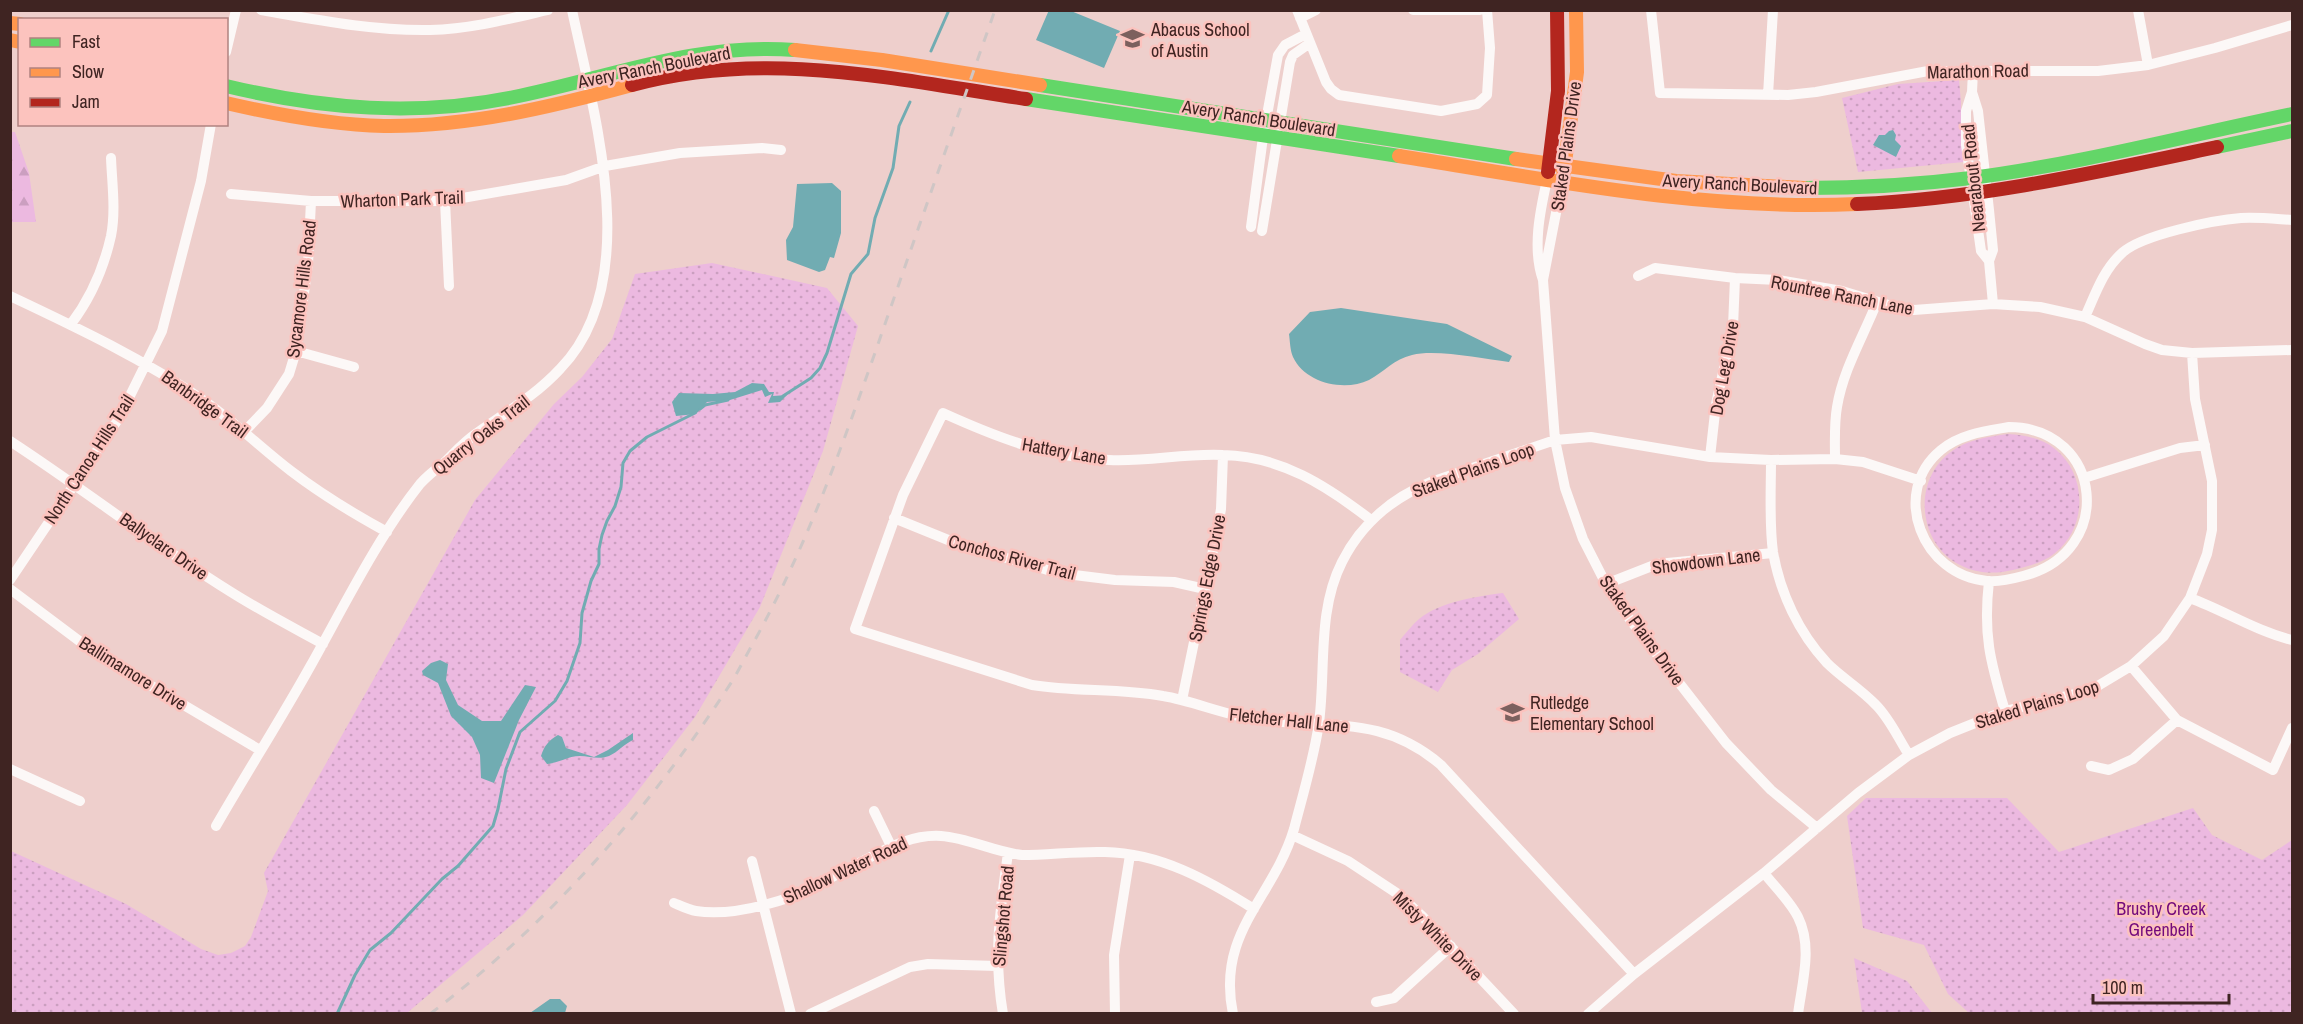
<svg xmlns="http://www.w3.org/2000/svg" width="2303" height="1024" font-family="'Archivo Narrow',sans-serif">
<defs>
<pattern id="grass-dots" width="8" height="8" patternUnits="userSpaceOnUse" patternTransform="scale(1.5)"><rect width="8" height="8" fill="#ecb9e0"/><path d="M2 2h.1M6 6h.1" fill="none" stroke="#cb9fc0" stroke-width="1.8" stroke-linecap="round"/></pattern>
<pattern id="forest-firs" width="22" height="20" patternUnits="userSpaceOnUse" patternTransform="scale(1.5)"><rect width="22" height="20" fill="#ecb9e0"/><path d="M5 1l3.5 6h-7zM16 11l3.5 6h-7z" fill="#cb9fc0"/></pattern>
</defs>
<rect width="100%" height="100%" fill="#eecfcc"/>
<path fill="url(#grass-dots)" d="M1959 80 1961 102V135L1964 162 1858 172 1842 98 1898 84Z
M712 263 827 288 858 326 823 451 760 607 695 717 627 805 523 915 407 1013 11 1014V851L126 904 201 949 218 955 231 953 245 946 251 937 268 891 264 873 475 500 554 404 582 377 612 339 635 274Z
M2008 434C2024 435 2042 438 2055 449 2087 474 2088 527 2055 553 2043 563 2028 566 2013 570 1995 574 1977 574 1960 565 1917 543 1912 479 1952 451 1968 439 1989 437 2008 434Z
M1503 593 1519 619 1478 654 1452 670 1438 692 1400 672V640C1406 633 1412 625 1419 619 1439 602 1479 596 1503 593Z
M1866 798H2007L2059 852 2193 808 2212 835 2262 860 2292 840V1013H1969L1948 994 1924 945 1863 928 1847 816Z
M1854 958 1907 981 1932 1013H1862Z"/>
<path fill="url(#forest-firs)" d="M10 132H15L29 173 36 222H11Z"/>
<path fill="#71acb2" d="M1049 10 1071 11 1120 31 1104 68 1036 40Z
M1893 130 1896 135 1895 140 1901 146 1896 157 1873 145 1879 135H1885L1889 131Z
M832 183 841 191V233L834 258 830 257 825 270 819 272 787 260 786 240 793 227 797 184Z
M1341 308 1447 324 1512 356 1509 362C1482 359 1437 349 1412 355 1394 359 1384 372 1369 380 1344 392 1305 383 1293 357 1290 350 1290 341 1289 334L1310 312Z
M752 383 764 384 769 392H774L773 396 787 395 780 402 768 403 772 394 765 397 762 390 730 400 707 402 696 414 676 416 672 402 679 393 713 394 735 392Z
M440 660 448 664 446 680 458 705 482 721H501L525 685 536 687 519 720 494 783 481 778 480 755 472 737 451 716 438 683 423 675 422 671 431 663Z
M633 733V740C624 744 618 752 609 756 598 760 590 756 580 756 568 756 559 763 547 764L541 756C544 746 549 740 558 735L562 737 566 748 594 757 608 750Z
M550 999H560L567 1006 565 1013H530Z"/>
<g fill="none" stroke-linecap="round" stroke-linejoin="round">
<path stroke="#71acb2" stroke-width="3" d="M931 51 949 10
M783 396 811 378 820 368 827 353 851 274 868 254 875 218 893 168 899 126 910 102
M700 409 705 405 728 400
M337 1014 355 975 370 950 391 933 442 879 458 866 493 826 498 809 506 769 520 732 555 701 567 681 580 643 582 613 591 581 599 564V549L602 535 607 521 615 506 621 487 623 463 630 451 647 437 695 413"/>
<path stroke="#fcf8f7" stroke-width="10" d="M261 10C318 20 373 31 430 30 470 29 509 19 548 10
M1297 10 1326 82 1331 89 1339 95 1441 111 1477 104 1487 95 1490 48 1487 10
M1413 10H1480
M1651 10 1660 93 1788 95 1816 92 1928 71H2098L2148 65 2215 48 2292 25
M2138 10 2148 65
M1300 18 1316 10
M226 52 236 10
M1973 71 1972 92 1966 111V145L1981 251 1989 261
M1972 92 1978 111 1989 210 1993 250 1989 261 1993 304
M1768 95 1773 10
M1562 182 1543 280 1555 440 1565 488 1583 539 1606 584 1631 621 1726 743 1771 790 1817 828
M231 194 311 201H445L566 180 605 166 680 153 762 148 781 150
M445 201 449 286
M1251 227 1263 137 1278 55 1285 45 1306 34
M1262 231 1290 62 1293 55 1310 43
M1638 276 1655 268 1735 278 1778 280 1842 291 1895 307 1914 310 1993 304 2040 307 2085 317 2145 344 2162 350 2192 353 2292 350
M1543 280C1532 249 1540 211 1547 180
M10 296C78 328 145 360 206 402 236 423 262 449 291 471 321 494 354 514 387 532
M2085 317C2095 295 2103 270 2122 253 2141 235 2214 220 2241 218 2258 217 2276 219 2292 220
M71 324C90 299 104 267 111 236 116 211 112 183 111 158
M296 351 354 367
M2009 427C2104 428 2116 553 2023 576 2012 579 1999 582 1987 581 1923 576 1889 493 1941 450 1960 434 1986 431 2009 427Z
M244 432 267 408 289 374 296 351 308 264 311 201
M10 441C85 490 155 545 231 592 261 611 292 627 323 644
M1710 457 1716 404 1733 327 1735 278
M1835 459C1835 442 1834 424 1837 407 1843 370 1863 337 1877 302
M1771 460C1771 490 1769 523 1773 552 1780 593 1799 633 1827 663 1842 678 1861 689 1876 705 1890 719 1898 738 1909 755
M2084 478 2180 448 2205 445
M894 518 958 544 1058 573 1115 580 1174 582 1205 589
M1371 520C1327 486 1281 456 1223 455 1185 453 1147 462 1109 460 1049 458 996 437 943 413L903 495 855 629 1032 685C1075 692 1120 688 1163 696 1194 701 1224 715 1255 719 1327 730 1380 713 1441 765L1634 974
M10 580 119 418 162 331 201 181 211 124
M1989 581C1983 634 1990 661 2005 711
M1606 584 1657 564 1773 553
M10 589 94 652 260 750
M2190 598C2225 611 2256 631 2292 640
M2131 666 2177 720 2273 770 2292 728
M1182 700 1216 536 1221 509 1223 455
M2091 766 2109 770 2133 759 2177 720
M10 769 80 801
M874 811 891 846
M216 826C247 772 281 719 311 665 344 606 378 537 420 484 427 476 436 469 445 462 455 452 465 441 477 433 506 412 535 396 560 369 645 282 594 115 572 10
M1292 835 1348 861 1398 894 1422 916 1514 1014
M752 861 791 1014
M1764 873C1775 887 1790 901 1798 917 1813 947 1802 983 1798 1014
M674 903C681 906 689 910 696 911 727 916 765 906 794 896 814 886 835 876 855 865 883 851 909 834 941 836 969 838 994 852 1022 855 1049 855 1077 851 1105 852 1160 853 1208 880 1254 909
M1376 1002 1394 998 1451 946
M810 1014 910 967 928 964 997 966
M1003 1014C993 955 1000 911 1008 853
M1115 1014 1114 955 1130 855
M1233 1014C1216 932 1273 899 1294 829 1303 794 1314 758 1319 723 1326 670 1317 611 1342 562 1361 524 1392 498 1431 482L1555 440 1591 437 1710 457 1771 460 1835 459 1863 462 1921 481
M1588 1014 1634 974 1764 873 1858 793 1909 755 1950 733 2005 711 2091 690 2131 666 2164 636 2190 598 2207 554 2212 530V481L2195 399 2192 353"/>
<path stroke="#63d668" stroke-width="14" d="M1040 85 1516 159
M226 86C322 109 417 117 514 97 609 78 696 42 795 50
M1026 99 1399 156
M2217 147 2292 131
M1804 188C1860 188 1915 185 1971 178 2079 164 2185 136 2292 114"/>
<path stroke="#ff974d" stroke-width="14" d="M10 23 20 24
M10 40 20 42
M795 50 882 60 1040 85
M226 103C278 115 331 125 384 126 468 127 551 107 632 85
M1399 156C1550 180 1703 211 1857 204
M1516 159 1676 181 1804 188
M1563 177 1577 72 1576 10"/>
<path stroke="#b3261e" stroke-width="14" d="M632 85C765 49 893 79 1026 99
M1548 172 1558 91 1557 10
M1857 204C1978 199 2098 172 2217 147"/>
<path stroke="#cfc6c5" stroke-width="3" stroke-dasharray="10 10" stroke-linecap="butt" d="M430 1014C548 924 646 813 727 689 738 673 746 655 756 638 807 545 841 449 876 350 915 237 955 124 995 10"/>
</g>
<defs>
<symbol id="school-bare" viewBox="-9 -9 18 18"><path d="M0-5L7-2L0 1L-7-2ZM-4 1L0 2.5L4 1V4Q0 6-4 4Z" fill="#7c605e" stroke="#fcc3be" stroke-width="2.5" paint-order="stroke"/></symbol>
</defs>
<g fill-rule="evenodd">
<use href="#school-bare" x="1116" y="22" width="33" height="33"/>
<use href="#school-bare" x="1496" y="696" width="33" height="33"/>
</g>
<g text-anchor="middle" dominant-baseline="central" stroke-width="5" stroke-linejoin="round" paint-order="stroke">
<g font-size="18" fill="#3f2422" stroke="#fcc3be" text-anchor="start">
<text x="1151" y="29">Abacus School<tspan x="1151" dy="21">of Austin</tspan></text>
<text x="1530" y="702">Rutledge<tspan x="1530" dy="21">Elementary School</tspan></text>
</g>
<g font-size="18" fill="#3f2422" stroke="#fcc3be">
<text transform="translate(654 67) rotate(-11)">Avery Ranch Boulevard</text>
<text transform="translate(1978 71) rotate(-1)">Marathon Road</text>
<text transform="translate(1259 118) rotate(9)">Avery Ranch Boulevard</text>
<text transform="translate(1566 146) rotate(-82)">Staked Plains Drive</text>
<text transform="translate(1973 178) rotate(-96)">Nearabout Road</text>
<text transform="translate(1740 184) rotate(3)">Avery Ranch Boulevard</text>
<text transform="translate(402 199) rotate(-2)">Wharton Park Trail</text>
<text transform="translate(301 289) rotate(-83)">Sycamore Hills Road</text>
<text transform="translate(1842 295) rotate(11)">Rountree Ranch Lane</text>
<text transform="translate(1724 368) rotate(-80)">Dog Leg Drive</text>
<text transform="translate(205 404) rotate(36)">Banbridge Trail</text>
<text transform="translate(481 435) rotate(-38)">Quarry Oaks Trail</text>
<text transform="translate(1064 451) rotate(10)">Hattery Lane</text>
<text transform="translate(89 459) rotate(-57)">North Canoa Hills Trail</text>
<text transform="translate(1473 470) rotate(-20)">Staked Plains Loop</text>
<text transform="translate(164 546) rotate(35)">Ballyclarc Drive</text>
<text transform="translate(1012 557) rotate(15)">Conchos River Trail</text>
<text transform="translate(1706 561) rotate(-7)">Showdown Lane</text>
<text transform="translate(1207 578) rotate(-79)">Springs Edge Drive</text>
<text transform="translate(1642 630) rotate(54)">Staked Plains Drive</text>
<text transform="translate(133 673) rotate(32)">Ballimamore Drive</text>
<text transform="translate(2037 704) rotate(-17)">Staked Plains Loop</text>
<text transform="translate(1289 720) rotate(6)">Fletcher Hall Lane</text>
<text transform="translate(845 870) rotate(-25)">Shallow Water Road</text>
<text transform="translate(1003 916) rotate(-85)">Slingshot Road</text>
<text transform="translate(1438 936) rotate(45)">Misty White Drive</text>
</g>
<g font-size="18" fill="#730a7c" stroke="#fcc3be">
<text x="2161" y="908">Brushy Creek<tspan x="2161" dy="21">Greenbelt</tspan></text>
</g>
</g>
<rect width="2303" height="1024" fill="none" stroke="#3f2422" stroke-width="24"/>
<rect x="18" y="18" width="210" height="108" fill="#fcc3be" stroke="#b08380" stroke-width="1.5"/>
<rect x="30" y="38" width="30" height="9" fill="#63d668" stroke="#b08380" stroke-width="1.5"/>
<text x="72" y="48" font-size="18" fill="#3f2422">Fast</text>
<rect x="30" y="68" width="30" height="9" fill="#ff974d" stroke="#b08380" stroke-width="1.5"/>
<text x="72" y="78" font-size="18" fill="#3f2422">Slow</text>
<rect x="30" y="98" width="30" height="9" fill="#b3261e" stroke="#b08380" stroke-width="1.5"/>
<text x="72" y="108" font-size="18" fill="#3f2422">Jam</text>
<path d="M2093 994v9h136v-9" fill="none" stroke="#3f2422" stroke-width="3"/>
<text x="2102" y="994" font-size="18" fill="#3f2422" stroke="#fcc3be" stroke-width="4.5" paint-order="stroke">100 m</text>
</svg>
